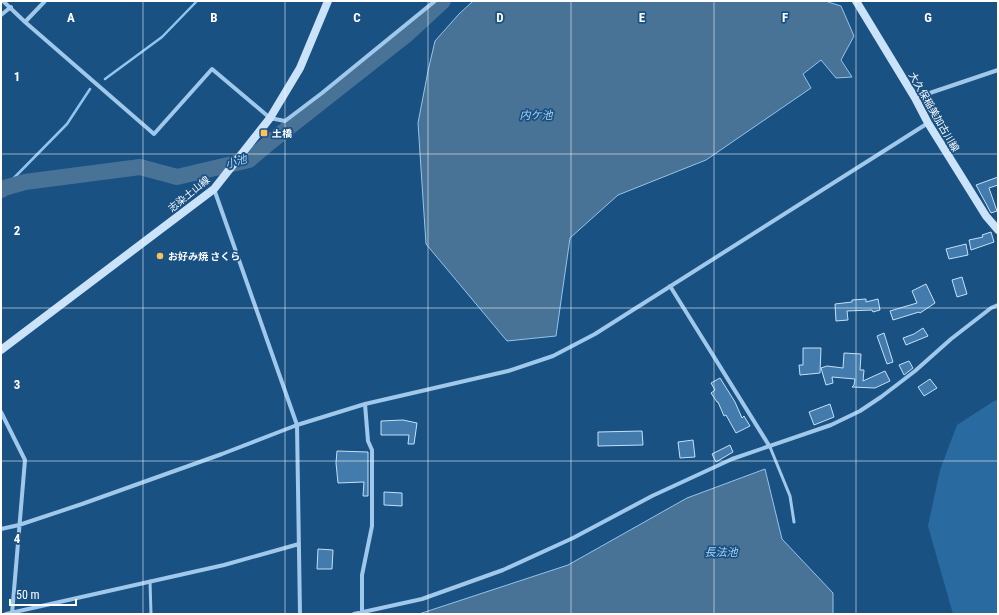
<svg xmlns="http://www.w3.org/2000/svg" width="999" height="615" font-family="'Roboto Condensed','Noto Sans JP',sans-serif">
<rect width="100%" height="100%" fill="#1a5183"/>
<path fill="#296aa0" d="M998 400V614H953L928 526 940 470 957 425 994 401Z"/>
<path fill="#497297" stroke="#92c5ed" d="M473 1H825L841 6 854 36 841 60 852 77 836 78 821 60 803 74 811 88 706 160 618 195 570 238 556 336 507 341 426 244 418 123 428 71 435 41 459 14Z
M765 469 782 539 833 593V614H419L568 565 687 498Z"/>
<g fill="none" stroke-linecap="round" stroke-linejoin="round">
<path stroke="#92c5ed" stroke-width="2.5" d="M105 79 162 37 197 1
M4 188 67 124 90 89"/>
<path stroke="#497297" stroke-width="16" d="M1 190 4 188 25 182 140 167 177 177 249 160 269 143 405 36 443 1"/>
</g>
<path fill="#437cac" stroke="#c4e0f8" d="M998 177V185L989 188 997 211 991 213 976 185Z
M991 232 994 242 971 250 969 240 983 237 982 235Z
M966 244 968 255 949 259 946 249Z
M962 277 967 294 957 297 952 280Z
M926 284 935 303 920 313 919 312 893 320 890 311 917 303 912 291Z
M866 299V302L878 299 880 310 873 312 872 310 847 311 848 320 836 321 835 304 852 302V300Z
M923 328 928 336 906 345 903 338 914 334Z
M884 333 893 362 887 364 877 336Z
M803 348H821L820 373 800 375 799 365H803Z
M844 353 861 354 860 370H864L863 381 885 371 890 381 875 388 852 387 854 385 855 379 832 377 833 383 826 385 821 368 827 366 843 368Z
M909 361 913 368 904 375 899 365Z
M720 378 735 402 742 418 744 416 750 426 736 433 726 415 724 416 718 402H717L711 393 715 390 711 383Z
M930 379 937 388 924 396 918 387Z
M830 404 834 417 814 425 809 412Z
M403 420 417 423 414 444H408L409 435H381V421Z
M642 431 643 445 598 446V432Z
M693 440 695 457 680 458 678 442Z
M730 445 733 452 716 462 712 454Z
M337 451 368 452V496H363L364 482 338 483 336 463Z
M384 492 402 493V506L384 505Z
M318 549 333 550 332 569H317Z"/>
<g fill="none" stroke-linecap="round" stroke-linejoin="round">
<path stroke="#9fc8eb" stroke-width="3" d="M770 447 790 496 794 522
M150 581 151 614"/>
<path stroke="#9fc8eb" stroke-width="4" d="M3 1 25 22 154 134 212 69 270 118 285 121 322 93 435 1
M1 15 11 7
M25 22 45 1
M915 98 998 70
M214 189 297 425 300 614
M670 286 770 447
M1 412 25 460 12 614
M1 529 19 525 82 504 222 454 297 425 365 404 508 371 553 356 595 334 928 123
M362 612V575L372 526V450L368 441 365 404
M6 614 224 565 299 544
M354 614 422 599 503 570 573 538 652 496 732 459 831 425 860 411 881 397 915 371 951 339 991 308 998 305"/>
<path stroke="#cbe3f8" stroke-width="8" d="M856 1 915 98 928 123 986 216 998 230
M1 350 214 189 270 118 300 68 328 1"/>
</g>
<path fill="none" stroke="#fff" stroke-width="1" stroke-opacity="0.55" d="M143 1V614M285 1V614M428 1V614M571 1V614M714 1V614M856 1V614M1 154H998M1 308H998M1 461H998"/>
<g fill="#fdc05b" stroke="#1a5183" stroke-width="1.5">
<rect x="260" y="129" width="8" height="8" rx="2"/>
<circle cx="160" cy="256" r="4"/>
</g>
<g text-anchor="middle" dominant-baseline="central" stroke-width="3.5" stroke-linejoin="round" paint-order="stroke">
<g font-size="10" fill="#fff" stroke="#1a5183">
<text transform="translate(934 112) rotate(60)">大久保稲美加古川線</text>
<text transform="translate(189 194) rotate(-39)">志染土山線</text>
</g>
<g font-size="10" font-weight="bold" fill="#fff" stroke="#1a5183" text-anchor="start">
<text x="272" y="133">土橋</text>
<text x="168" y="256">お好み焼 さくら</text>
</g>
<g font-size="11" font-style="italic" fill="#abd2f3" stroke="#1a5183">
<text x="536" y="115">内ケ池</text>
<text transform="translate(236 162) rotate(-16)">小池</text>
<text x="721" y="552">長法池</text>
</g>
</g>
<g font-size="13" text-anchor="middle" font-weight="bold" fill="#fff" stroke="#1a5183" stroke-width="3.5" stroke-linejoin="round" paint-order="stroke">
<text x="71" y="22">A</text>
<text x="214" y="22">B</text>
<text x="357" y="22">C</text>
<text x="500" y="22">D</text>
<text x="642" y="22">E</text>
<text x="785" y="22">F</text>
<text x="928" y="22">G</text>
<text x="17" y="81">1</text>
<text x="17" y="235">2</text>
<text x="17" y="389">3</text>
<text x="17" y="543">4</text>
</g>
<rect width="999" height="615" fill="none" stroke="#ffffff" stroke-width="4"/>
<path d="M10 599v6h66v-6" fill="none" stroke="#ffffff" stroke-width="2"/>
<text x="16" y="599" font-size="12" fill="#ffffff" stroke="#1a5183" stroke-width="3" paint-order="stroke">50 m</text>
</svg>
